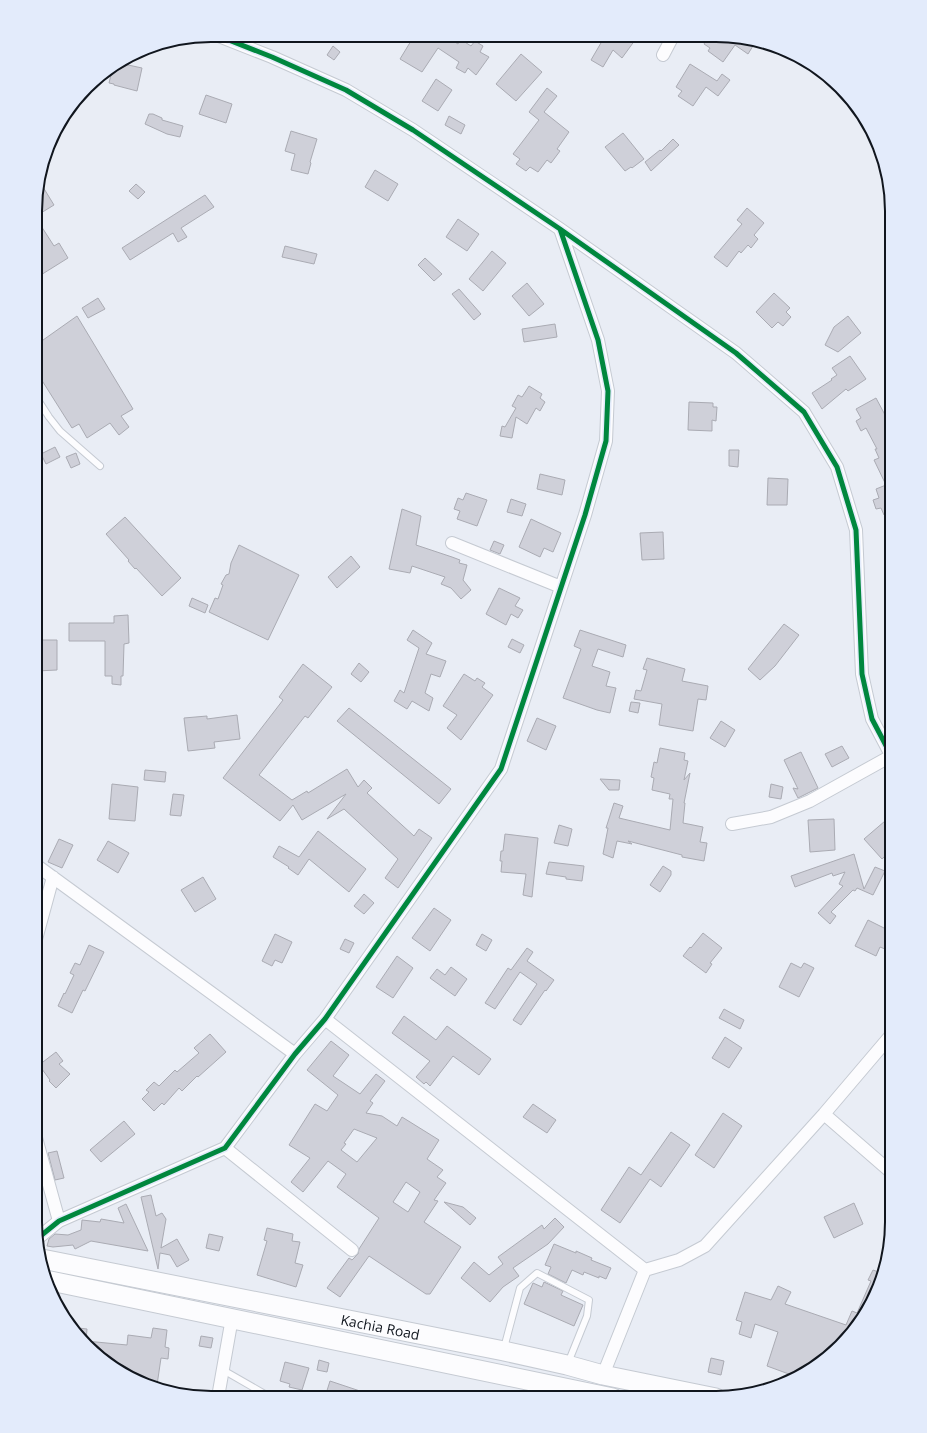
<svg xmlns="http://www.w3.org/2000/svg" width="927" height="1433" font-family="'Open Sans',sans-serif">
<rect width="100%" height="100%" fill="#e9edf5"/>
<path fill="#cfd0d9" stroke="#aaabb3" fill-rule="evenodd" d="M414 36H445L458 44 460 39 471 46 475 41 483 46 480 52 489 57 476 75 468 68 465 73 456 68 459 62 438 48 422 72 400 59Z
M605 36H638L622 58 613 50 603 67 591 60Z
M709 36 740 37 756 41 748 54 735 45 723 62 708 51 710 48 704 44Z
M333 46 340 52 334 60 327 55Z
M521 54 542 72 516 101 496 84Z
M119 63 142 68 137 91 114 85V84L109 83 113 67Z
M690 64 717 81 722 74 730 80 718 96 706 87 693 106 678 96 682 91 676 87Z
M436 79 452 90 438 111 422 101Z
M547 88 557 96 544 112 569 132 557 149 560 151 551 163 547 160 538 172 530 167 526 171 516 164 520 159 513 154 539 120 529 112Z
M206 95 232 104 226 123 199 114Z
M149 114H153L162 118V120L183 126 180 137 167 134 145 124Z
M449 116 465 125 461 134 445 125Z
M291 131 317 139 310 162 311 163 308 174 291 170 295 154 285 151Z
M623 133 644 159 632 168 631 167 625 171 605 147Z
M673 139 679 145 651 171 645 162 660 150 661 151Z
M375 170 398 184 388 201 365 187Z
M136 184 145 192 138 199 129 191Z
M43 187 54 205 36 216V190Z
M205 195 214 207 181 228 187 237 178 242 173 233 130 260 122 248Z
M747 208 764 223 754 235 758 239 751 248 748 245 741 253 739 251 727 267 714 257 742 224 737 220Z
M36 218 54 246 59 243 68 258 36 278Z
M458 219 479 234 467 251 446 237Z
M285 246 317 254 314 264 282 257Z
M492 251 506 263 483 291 469 279Z
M425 258 442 274 434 281 418 265Z
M527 283 544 304 529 316 512 296Z
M459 289 481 314 474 320 452 294Z
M774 293 790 308 786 312 791 317 783 326 778 322 772 328 756 312Z
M98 298 105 309 88 318 82 308Z
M77 316 133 409 121 416 129 427 119 435 110 423 87 438 79 424 72 428 36 371V345Z
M848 316 861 333 838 352 825 345 834 327Z
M555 324 557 337 524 342 522 329Z
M850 356 866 379 848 391 846 389 822 409 812 393 832 380 831 379 837 375 832 368Z
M529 386 542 394 540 398 545 402 540 411 536 408 527 424 516 417 512 438 500 436 502 426 505 427 516 408 512 406 518 395 522 397Z
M876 398 892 428V512L884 515 881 508 876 509 873 500 879 498 876 489 886 485 874 460 879 458 875 449H877L866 428 861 431 856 421 861 418 856 409Z
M689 402 713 403V407H717L716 421 712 420V431L688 430Z
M55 447 60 457 46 464 41 454Z
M729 450H739L738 467 729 466Z
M76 453 80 464 71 468 66 457Z
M540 474 565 480 562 495 537 489Z
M768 478 788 479 787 505H767Z
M466 493 487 500 477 526 457 519 460 511 454 509 458 498 463 500Z
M511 499 526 504 522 516 507 512Z
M402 509 421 516 416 545 452 557 460 560 459 563 467 565 463 580 471 590 461 599 451 588 441 584 445 577 412 566 410 573 389 569Z
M125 517 181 578 162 596 136 568 135 569 128 561 129 560 106 534Z
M531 519 561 533 553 552 544 548 540 557 519 547Z
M663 532 664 559 642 560 640 533Z
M494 541 504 545 500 554 490 550Z
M239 545 299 575 268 640 209 612 215 598 218 599 223 585 221 584 226 575 229 574 231 563Z
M351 556 360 567 337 588 328 577Z
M499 588 520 598 515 606 523 610 518 618 511 614 506 625 486 614Z
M192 598 208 605 205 613 189 606Z
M128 615 129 643 124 644 123 676H121V685L112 684V676H105V641H69V623H114V616Z
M784 624 799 635 775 666 760 680 748 669Z
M413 630 432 643 426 654 446 661 440 677 431 674 425 693 433 698 429 711 412 701 407 709 394 701 400 690 404 693 419 648 407 640Z
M580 630 626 645 623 657 598 649 592 666 610 672 606 686 616 688 610 713 597 710 563 698 581 649 574 646Z
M512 639 524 645 520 653 508 647Z
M36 640H57V670L36 671Z
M647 658 685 669 682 681 708 686 706 700 698 699 693 731 659 725 662 704 634 699 636 690 641 691 647 670 643 669Z
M359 663 369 672 361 682 351 674Z
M303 664 332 687 308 718 305 716 259 775 292 800 307 791 308 793 347 769 358 787 364 780 372 788 367 793 414 836 419 829 432 838 398 888 385 878 398 859 344 809 327 819 346 794 302 820 293 805 280 821 223 778 283 700 279 697Z
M464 674 475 681 477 678 485 683 482 687 493 695 461 740 447 728 457 715 443 706Z
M631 702 640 703 638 713 629 711Z
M349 708 451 789 439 804 337 721Z
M237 715 240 739 214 742 215 748 188 751 184 718 207 716V719Z
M537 718 556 726 546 750 527 741Z
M721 721 735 730 725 747 710 738Z
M842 746 849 758 832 767 825 754Z
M660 748 685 753 684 760 688 761 684 780 690 773 684 803H685L683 823 703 827 700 842 707 843 704 861 682 857V855L628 841 632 844 617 841 613 858 603 854 608 828H606L614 803 623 806 619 818 670 830 673 799H669L670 794 652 790 654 778 651 777 654 762 657 763Z
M801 752 818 788 798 798 793 788 798 789 784 760Z
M145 770 166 772 165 782 144 780Z
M600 779 620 780 619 790H609Z
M112 784 138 787 135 821 109 819Z
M771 784 783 787 781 799 769 797Z
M173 794 184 795 181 816 170 815Z
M892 815V850L882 859 864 839Z
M834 819 835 850 810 852 808 820Z
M559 825 572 829 568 846 554 843Z
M318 831 366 869 349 892 309 859 298 875 288 868 289 867 273 857 279 846 299 857Z
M505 834 538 838 532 897 523 895 526 874 501 872 502 861H500L501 851H503Z
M59 839 73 845 62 868 48 862Z
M108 841 129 853 118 873 97 860Z
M854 854 864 889 875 867 885 871 873 895 857 888 855 891 853 890 831 912 836 916 830 924 818 913 843 886 839 884 845 872 833 876 832 873 795 887 791 876Z
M549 862 584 866 582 881 566 879V877L546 874Z
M663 866 671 871V875L660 892 650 885Z
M203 877 216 899 195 912 181 890Z
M364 894 374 903 364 914 354 906Z
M434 908 451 920 430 951 412 938Z
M868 920 892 932V936L885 949 880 947 876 956 855 946Z
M703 933 722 948 710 963 712 964 706 973 683 956 690 947 691 948Z
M275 934 292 942 282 963 275 960 272 966 262 961Z
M482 934 492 940 486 951 476 945Z
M345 939 354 943 349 953 340 949Z
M89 945 104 952 85 991 83 990 72 1013 58 1006 64 993 65 994 74 975 70 973 75 963 80 965Z
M527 948 533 952 527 961 554 980 546 991 545 990 521 1025 513 1020 537 984 520 972 495 1009 485 1003 508 968 511 970Z
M397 956 413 968 393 998 376 987Z
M791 963 801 968 804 963 814 968 799 997 779 987Z
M451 967 467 979 455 996 430 978 437 969 445 975Z
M724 1009 744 1020 740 1029 719 1018Z
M404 1016 436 1040 447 1026 491 1059 479 1075 453 1056 430 1086 426 1082 424 1084 416 1077 430 1061 392 1033Z
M210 1034 226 1052 198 1077 197 1076 182 1091 179 1088 164 1105 162 1103 154 1111 142 1099 149 1092 146 1090 154 1082 159 1086 175 1070 177 1072 199 1053 194 1048Z
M725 1037 742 1048 729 1068 712 1058Z
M331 1041 349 1055 333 1076 360 1094 376 1074 385 1081 370 1101 373 1103 366 1113 382 1116 397 1126 402 1117 439 1140 427 1159 443 1170 437 1177 446 1183 434 1200 438 1201 424 1222 461 1247 430 1294H426L369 1256 340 1297 327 1288 349 1258 352 1260 358 1254 359 1249 379 1218 337 1187 346 1174 328 1161 303 1192 291 1182 310 1158 289 1145 315 1104 327 1111 338 1095 307 1070ZM354 1129 377 1138 357 1162 341 1150 346 1144 344 1143ZM406 1182 420 1192 408 1212 393 1202Z
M56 1052 63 1061 59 1064 70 1074 56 1088 49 1081 50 1080 39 1065Z
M533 1104 556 1120 547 1133 523 1117Z
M723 1113 742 1126 714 1168 695 1155Z
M124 1121 135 1134 101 1162 90 1150Z
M671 1132 690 1145 661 1187 650 1179 620 1223 601 1210 629 1167 641 1175Z
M57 1151 64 1178 55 1180 48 1153Z
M151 1195 156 1216 162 1213 166 1219 161 1248 177 1239 189 1260 177 1267 170 1255 160 1253 158 1269 141 1197Z
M444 1202 463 1207 476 1218 470 1225Z
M854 1203 863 1224 834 1238 824 1217Z
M126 1204 148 1251 91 1241 75 1249 73 1245 53 1247 47 1246 49 1239 55 1234 68 1235 81 1230 82 1220 100 1222 101 1219 124 1223 118 1208Z
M555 1218 564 1227 548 1244 513 1268 519 1276 503 1287 490 1302 461 1278 474 1262 489 1275 503 1264 498 1257 542 1225 544 1229Z
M267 1228 293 1234 292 1241 300 1242 295 1263 303 1265 296 1287 257 1275 267 1241 264 1240Z
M209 1234 223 1237 219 1251 206 1248Z
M554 1244 576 1253V1251L592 1258 591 1260 611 1268 606 1279 599 1276V1278L584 1272 583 1275 572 1270 566 1283 548 1274 551 1267 545 1265Z
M873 1270 884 1274 883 1279 862 1320 832 1355 797 1377 767 1366 778 1332 755 1324 751 1338 739 1334 742 1322 736 1320 745 1292 771 1300 778 1286 791 1292 785 1304 846 1325 852 1311 857 1313 871 1281 868 1280Z
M544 1282 563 1291 561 1295 583 1305 574 1326 524 1304 533 1283 542 1287Z
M70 1327 87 1329 86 1341 127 1345 128 1335 151 1338 153 1328 167 1330 165 1347 169 1348 168 1359 161 1358 157 1385 141 1383 104 1362Z
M201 1336 213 1338 211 1348 199 1346Z
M711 1358 724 1361 721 1375 708 1372Z
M319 1360 329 1363 327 1372 317 1370Z
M285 1362 309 1368 302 1390 289 1387 290 1384 280 1381Z
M330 1381 372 1395V1397H325Z"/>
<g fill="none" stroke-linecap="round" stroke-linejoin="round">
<defs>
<path id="service" d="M36 397 49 417 60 431 100 466
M504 1348 520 1288 537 1273 589 1300 587 1316 568 1363
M223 1370 270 1397"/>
<path id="minor" d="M216 35 272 57 346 90 413 130 560 229 736 353 804 412 837 467 856 530 862 674 872 719 892 757
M663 55 673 36
M452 543 561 587
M732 824 771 817 810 801 891 756
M36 865 295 1054
M35 943 53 877
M325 1019 645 1270
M824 1114 892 1173
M35 1134 59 1221
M225 1148 352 1250
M38 1238 59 1221 225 1148 295 1054 325 1019 501 769 585 515 606 441 608 391 598 340 560 229
M603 1375 645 1270 679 1260 705 1246 824 1114 892 1034
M218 1397 232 1318"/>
<g id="primary">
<path id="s1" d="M42 1259 504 1351 567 1365 603 1375 716 1398"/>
<path d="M46 1280 613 1398"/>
</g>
</defs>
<use href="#service" stroke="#c5cad2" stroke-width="8"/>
<use href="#minor" stroke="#c5cad2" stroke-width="14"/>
<use href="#primary" stroke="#c5cad2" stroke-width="21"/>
<use href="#service" stroke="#fcfcfe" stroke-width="6"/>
<use href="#minor" stroke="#fcfcfe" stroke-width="12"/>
<use href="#primary" stroke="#fcfcfe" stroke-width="19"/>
<defs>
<path id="cycleway" d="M216 35 272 57 346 90 413 130 560 229 736 353 804 412 837 467 856 530 862 674 872 719 892 757
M38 1238 59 1221 225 1148 295 1054 325 1019 501 769 585 515 606 441 608 391 598 340 560 229"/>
</defs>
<use href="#cycleway" stroke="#e3ebfb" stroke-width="8"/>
<use href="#cycleway" stroke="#00873e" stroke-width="5"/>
</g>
<g text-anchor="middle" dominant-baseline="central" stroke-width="3" stroke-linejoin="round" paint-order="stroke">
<g font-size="14" fill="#11161e" stroke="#e3ebfb">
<text stroke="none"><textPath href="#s1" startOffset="345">Kachia Road</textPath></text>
</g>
</g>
<path d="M0 0H927V1433H0ZM211 42H716A169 169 0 0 1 885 211V1222A169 169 0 0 1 716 1391H211A169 169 0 0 1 42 1222V211A169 169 0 0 1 211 42Z" fill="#e3ebfb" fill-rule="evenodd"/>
<path fill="none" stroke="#11161e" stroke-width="2" d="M211 42H716A169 169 0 0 1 885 211V1222A169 169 0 0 1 716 1391H211A169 169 0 0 1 42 1222V211A169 169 0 0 1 211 42Z"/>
</svg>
